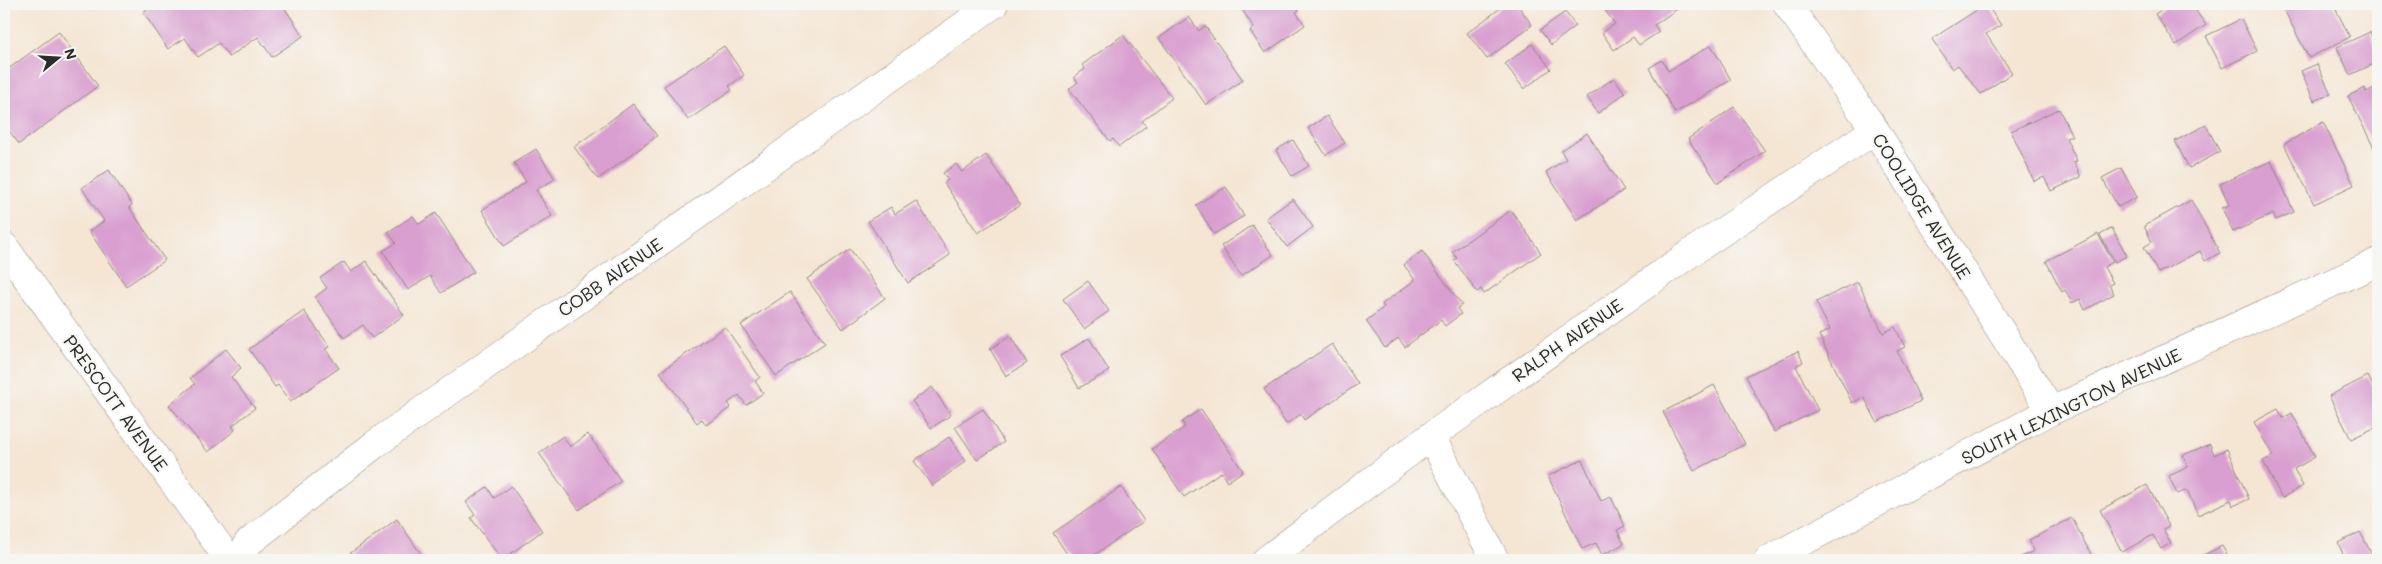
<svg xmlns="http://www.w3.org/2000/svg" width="2382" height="564" font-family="Mali,sans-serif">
<rect width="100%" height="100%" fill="#f6f6f2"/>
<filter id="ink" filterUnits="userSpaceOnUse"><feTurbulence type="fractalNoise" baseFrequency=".02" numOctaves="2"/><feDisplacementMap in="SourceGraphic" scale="10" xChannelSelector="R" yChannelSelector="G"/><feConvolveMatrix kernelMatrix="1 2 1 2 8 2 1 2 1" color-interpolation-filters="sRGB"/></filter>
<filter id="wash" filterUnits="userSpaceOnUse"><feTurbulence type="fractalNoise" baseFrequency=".0096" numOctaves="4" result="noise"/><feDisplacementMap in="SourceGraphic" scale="20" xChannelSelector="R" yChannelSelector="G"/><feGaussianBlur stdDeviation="1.12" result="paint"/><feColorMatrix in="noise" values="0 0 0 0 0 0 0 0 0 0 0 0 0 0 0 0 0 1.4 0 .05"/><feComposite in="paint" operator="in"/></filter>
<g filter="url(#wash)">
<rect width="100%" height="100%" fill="#f5e6d4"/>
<g id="blocks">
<path fill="#d99fd0" d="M155 4H242L245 8 252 4H282L303 36 272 57 258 37 229 57 219 43 198 57 185 38 168 49 143 12Z
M1229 4H1294L1299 10 1296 12 1305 25 1265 53 1250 31 1254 28 1239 5 1233 10Z
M1506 4H1517L1532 25 1487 59 1467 33Z
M1606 4H1681L1682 6 1654 25 1659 32 1639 45 1633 37 1614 50 1602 33 1615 24 1602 6Z
M1986 4 2001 25 1986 34 2012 73 1981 94 1958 65 1952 69 1932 39Z
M2170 4H2191L2206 25 2176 45 2155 14Z
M2281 4H2333L2350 37 2309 58Z
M1565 12 1576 26 1551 45 1540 30Z
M1189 17 1199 31 1205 26 1243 80 1206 105 1159 38Z
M2241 19 2257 51 2222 68 2206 36Z
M59 32 98 86 19 144 4 124V72Z
M2370 32 2378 51V62L2350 75 2337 47Z
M1123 35 1172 98 1142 121 1146 126 1119 147 1113 139 1110 141 1069 89 1078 82 1074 77 1085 69 1082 65Z
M1532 44 1551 69 1524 89 1505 64Z
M1711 45 1731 80 1675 113 1649 68 1662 60 1668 71Z
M724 46 744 75 729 86 732 90 688 120 664 86Z
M2317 64 2331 94 2314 101 2301 71Z
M1614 78 1625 93 1598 113 1587 97Z
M2378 86V156L2348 96 2365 88 2366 92Z
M633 104 657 136 598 179 574 147Z
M1734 107 1765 151 1718 183 1688 139Z
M2059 109 2072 136 2066 138 2077 161 2074 162 2081 177 2051 191 2044 177 2034 181 2011 131Z
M1327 116 1345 143 1326 155 1308 128Z
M2323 122 2354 185 2314 204 2284 144Z
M2206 125 2220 152 2189 168 2175 141Z
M1587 133 1624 190 1577 220 1546 172 1566 159 1561 151Z
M1293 140 1309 166 1292 176 1276 150Z
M536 149 555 179 536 190 552 216 504 246 482 210 526 182 514 163Z
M986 155 1020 205 978 233 944 183 948 180 943 173 956 164 962 172Z
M2271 161 2294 212 2276 220 2273 214 2233 232 2222 208 2229 205 2220 184Z
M2121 168 2137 197 2118 207 2102 178Z
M109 170 132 205 129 207 165 260 126 286 89 231 104 221 82 188Z
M1226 187 1244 216 1214 234 1196 205Z
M1293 199 1313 227 1287 247 1266 218Z
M2191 200 2220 253 2205 261 2200 251 2158 273 2144 247 2152 242 2144 226Z
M916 201 950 255 908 283 868 221 891 207 895 214Z
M1511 210 1541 253 1484 294 1481 289 1477 292 1454 260 1457 258 1452 252Z
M436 213 474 272 441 293 430 276 408 290 383 251 396 243 388 232 413 216 419 224Z
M1252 225 1273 255 1241 276 1221 246Z
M2112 228 2127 256 2115 262 2100 235Z
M2098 234 2113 262 2104 267 2113 283 2109 285 2114 294 2085 310 2080 299 2072 303 2065 290 2062 292 2046 261Z
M850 249 885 298 843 329 807 279Z
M1422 251 1462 305 1457 308 1461 314 1445 326 1441 320 1405 347 1398 338 1385 348 1366 321 1384 307 1382 304 1415 280 1404 265Z
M366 261 404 315 372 338 363 325 344 338 315 297 327 288 320 278 344 262 351 272Z
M1088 281 1109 311 1084 329 1063 299Z
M1858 282 1883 333 1895 327 1905 347 1897 351 1921 401 1877 422 1864 397 1852 403 1819 335 1830 330 1816 302Z
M790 292 825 343 776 376 741 325Z
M304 311 330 347 325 349 339 368 290 402 278 385 275 387 249 349Z
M725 327 760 377 755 381 763 393 746 405 739 395 728 403 731 407 706 425 702 419 697 423 660 372Z
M1010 336 1027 363 1006 376 990 349Z
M1089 338 1109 371 1079 388 1060 356Z
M1332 344 1358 384 1304 420 1301 414 1286 424 1264 389Z
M226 349 241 368 231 377 255 408 232 426 235 430 208 452 169 405 195 384 190 378Z
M1798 351 1803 362 1796 366 1818 410 1774 432 1746 376Z
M2368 376 2378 396V437L2374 428 2351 439 2329 396Z
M1714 385 1745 444 1694 471 1663 412Z
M932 387 951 415 931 428 912 401Z
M983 409 1004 442 977 460 955 427Z
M1201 409 1243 471 1227 482 1221 472 1184 497 1152 449 1185 427 1182 422Z
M2278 409 2283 418 2292 413 2315 457 2294 469 2303 486 2282 498 2263 461 2273 456 2254 422Z
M588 434 621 481 579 510 539 453 563 436 570 447Z
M949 437 966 461 932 486 914 461Z
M2210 444 2214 455 2227 449 2249 499 2233 506 2231 500 2198 515 2187 490 2177 494 2169 476 2188 467 2183 455Z
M1582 460 1601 501 1611 497 1625 526 1617 530 1624 544 1602 555 1596 543 1582 549 1548 476Z
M2147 485 2169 526 2163 529 2171 543 2161 549 2153 535 2122 552 2100 510Z
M511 486 542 531 502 560 471 518 475 515 466 502 487 487 494 498Z
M1121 487 1144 521 1087 560H1071L1053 533Z
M2072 518 2094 560H2020L2019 558 2034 551 2029 540Z
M397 519 425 560H341Z
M2360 532 2375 560H2346L2338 543Z
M2222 546 2230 560H2207L2204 555Z"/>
</g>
</g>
<g filter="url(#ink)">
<use href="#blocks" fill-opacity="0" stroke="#908880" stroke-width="1"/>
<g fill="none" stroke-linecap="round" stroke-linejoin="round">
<defs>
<path id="minor" d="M1787 4 1875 130 2051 411
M4 246 229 560
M1431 436 1495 560
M237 560 248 543 374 445 994 4
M1266 560 1431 436 1695 250 1875 130
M1768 560 2051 411 2378 262"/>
</defs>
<use href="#minor" stroke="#908880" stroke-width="29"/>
<use href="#minor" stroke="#fff" stroke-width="28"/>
</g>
</g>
<g text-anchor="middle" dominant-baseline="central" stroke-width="4" stroke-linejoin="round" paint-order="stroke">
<g font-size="18" fill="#2b2b2b" stroke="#f6f6f2">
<text transform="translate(1922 206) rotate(58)">COOLIDGE AVENUE</text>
<text transform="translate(610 277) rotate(-35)">COBB AVENUE</text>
<text transform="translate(1567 340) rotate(-35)">RALPH AVENUE</text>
<text transform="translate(116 403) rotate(54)">PRESCOTT AVENUE</text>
<text transform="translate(2071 406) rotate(-26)">SOUTH LEXINGTON AVENUE</text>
</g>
</g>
<rect width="2382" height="564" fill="none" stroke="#f6f6f2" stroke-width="20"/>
<g transform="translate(58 58) rotate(72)" stroke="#f6f6f2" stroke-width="4" paint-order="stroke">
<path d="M0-4L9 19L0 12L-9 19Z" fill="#2b2b2b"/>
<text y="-8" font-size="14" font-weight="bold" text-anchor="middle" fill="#2b2b2b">N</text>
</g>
</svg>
